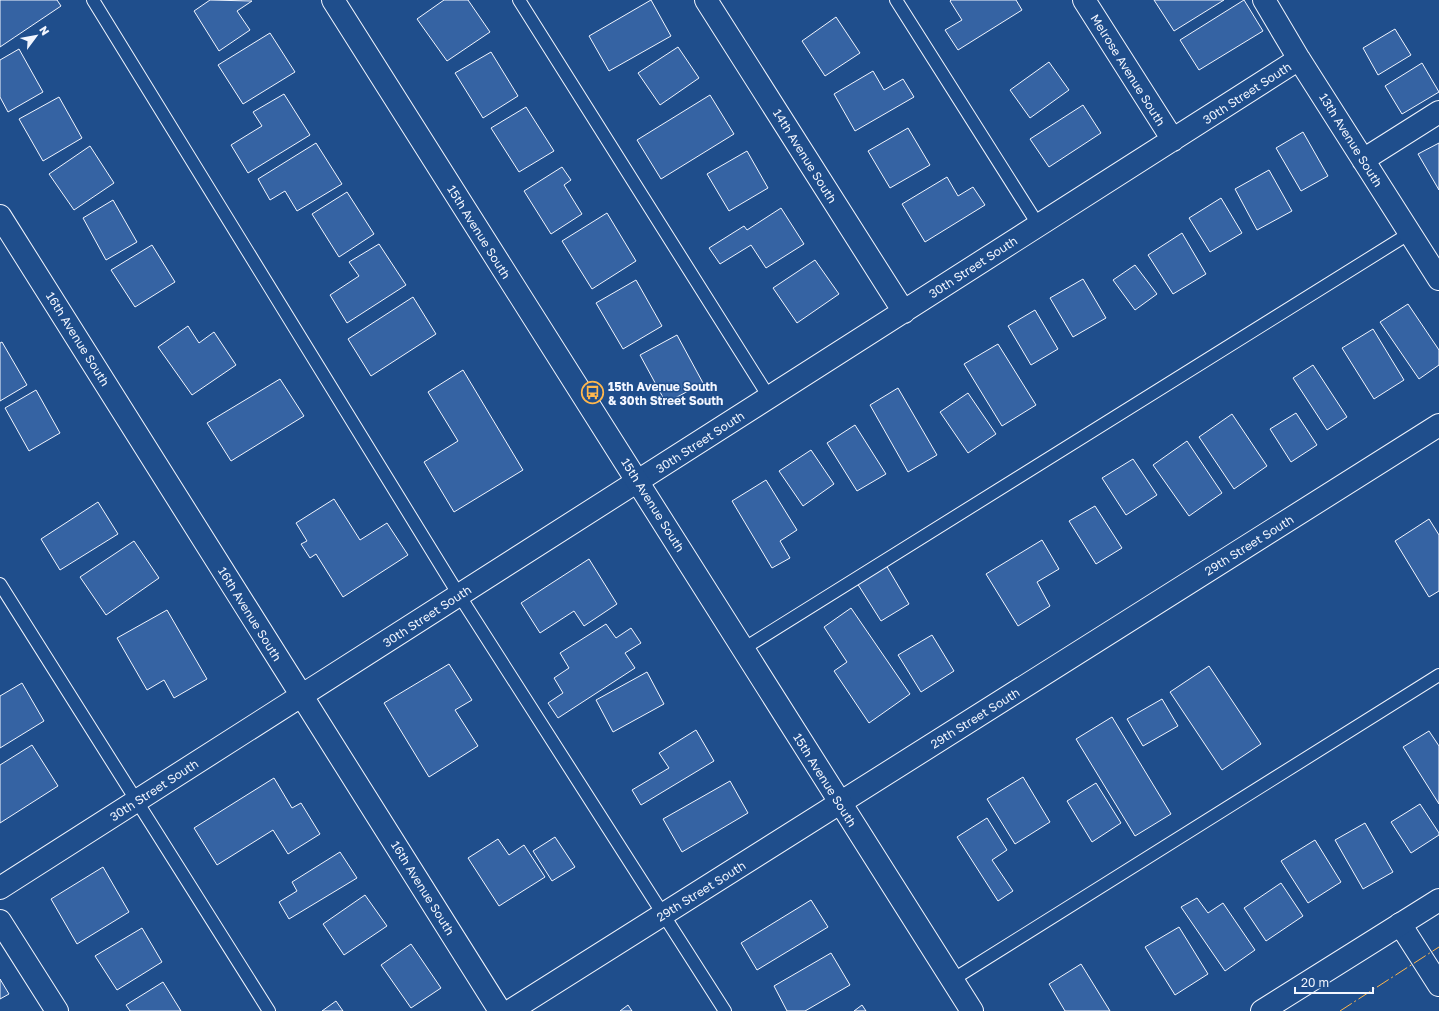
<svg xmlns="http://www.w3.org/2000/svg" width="1439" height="1011" font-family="'Golos Text',sans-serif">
<rect width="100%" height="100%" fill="#1f4e8c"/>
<path fill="#3563a3" stroke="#f2f6ff" d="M0 0H57L61 6 0 47Z
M210 0 252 1 237 11 250 30 219 51 194 11Z
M444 0H468L490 32 447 61 417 19Z
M651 0 671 36 609 71 589 36Z
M951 0H1016L1022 10 958 50 945 30 962 20 950 1Z
M1154 0H1224L1174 31Z
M1244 0 1263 31 1199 70 1180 40Z
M836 17 860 53 825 76 802 41Z
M1395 29 1411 55 1378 75 1363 48Z
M270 33 295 72 243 104 218 65Z
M678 47 699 78 660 105 638 73Z
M19 49 43 92 8 112 0 97V60Z
M491 52 518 96 483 118 455 73Z
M1049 62 1069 90 1030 118 1010 90Z
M1422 63 1439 92 1402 114 1385 86Z
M873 71 884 90 903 79 914 97 855 131 834 94Z
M284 94 310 135 248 173 231 145 262 126 253 112Z
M710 95 734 134 661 179 637 140Z
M59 97 82 138 43 161 19 119Z
M1083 105 1101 133 1049 167 1030 139Z
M526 107 554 151 519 172 491 128Z
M908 128 930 165 890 188 868 151Z
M1303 132 1328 176 1301 191 1276 148Z
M316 143 342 184 297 211 285 191 270 200 258 179Z
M1439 143V190L1418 154Z
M90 146 114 183 74 210 49 174Z
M747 151 768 188 729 211 707 174Z
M562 167 571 180 564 185 582 214 551 234 524 191Z
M1269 170 1292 211 1257 230 1235 189Z
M947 177 958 196 973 187 985 205 925 242 902 204Z
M347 192 374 234 339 257 312 214Z
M1221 198 1242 233 1210 252 1189 218Z
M113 200 137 242 106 260 83 218Z
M781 208 804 244 766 268 751 245 720 264 709 248 744 226 747 230Z
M607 213 636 261 592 289 562 241Z
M1182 233 1206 274 1173 294 1148 255Z
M379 244 406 285 347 323 330 295 359 276 349 262Z
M152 245 175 282 135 307 111 270Z
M815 260 839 294 797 323 773 288Z
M1135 265 1157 294 1135 310 1113 280Z
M1083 279 1106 318 1073 337 1050 298Z
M636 280 662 326 623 349 596 303Z
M413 297 436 334 371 376 348 339Z
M1408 304 1439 350V365L1419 379 1380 322Z
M1035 310 1058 349 1031 365 1008 326Z
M188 326 199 343 214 332 236 365 192 395 158 347Z
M1373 329 1404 380 1374 399 1342 348Z
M677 335 703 383 666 403 640 355Z
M2 342 27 385 0 401V343Z
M998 344 1036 405 1002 426 964 364Z
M1313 365 1347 417 1327 430 1293 378Z
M463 370 523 470 454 512 424 462 458 441 428 392Z
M280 379 304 416 231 461 207 423Z
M898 388 937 455 908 472 870 405Z
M36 390 60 433 29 451 5 408Z
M968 393 996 434 968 453 940 412Z
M1296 413 1317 445 1291 462 1270 429Z
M1232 414 1267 466 1234 489 1199 437Z
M855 425 886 474 857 491 827 443Z
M1187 441 1222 493 1189 516 1153 465Z
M811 450 834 484 803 506 779 471Z
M1133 459 1157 495 1126 515 1102 478Z
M766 480 797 530 780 541 790 558 772 568 732 501Z
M334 499 360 540 387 523 408 555 343 597 316 554 310 558 301 544 307 541 296 523Z
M98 502 118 534 60 570 41 539Z
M1095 506 1122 548 1096 564 1069 521Z
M1429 519 1439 535V591L1429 597 1395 541Z
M1042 540 1059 569 1037 582 1050 606 1018 626 986 574Z
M134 541 159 578 106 615 80 577Z
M589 559 617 604 584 626 574 611 540 633 521 603Z
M886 565 909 604 881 621 857 583Z
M851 608 910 694 869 723 834 671 847 662 824 627Z
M167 610 207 679 174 698 164 680 147 690 117 638Z
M606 624 616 638 631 628 641 643 625 653 635 668 558 718 548 703 563 693 554 678 569 668 560 653Z
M932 635 954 671 921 692 898 655Z
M449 664 472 700 455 710 478 746 429 777 384 703Z
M1209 666 1261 744 1222 770 1170 692Z
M647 672 664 704 613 732 596 700Z
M22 683 44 721 0 748V696Z
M1162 699 1178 726 1143 746 1127 719Z
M1112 717 1171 814 1135 836 1076 739Z
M696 730 714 761 641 805 632 790 669 768 659 753Z
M1429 731 1439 746V804L1403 747Z
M32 745 58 786 0 823V765Z
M1023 777 1050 822 1015 844 987 799Z
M274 778 292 808 301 803 320 834 288 854 273 830 217 865 194 828Z
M730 781 748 813 682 852 663 819Z
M1096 783 1121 823 1092 842 1067 801Z
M1420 804 1439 833V835L1411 853 1391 822Z
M987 818 1007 850 992 860 1013 891 998 901 957 837Z
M1365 823 1393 872 1363 889 1335 840Z
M555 837 575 867 552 881 533 851Z
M498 839 509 855 524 845 545 877 499 906 468 858Z
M1315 840 1341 882 1308 903 1281 861Z
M340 852 357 878 289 919 279 902 297 891 292 882Z
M103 867 129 912 77 944 51 899Z
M1281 883 1303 916 1266 941 1244 908Z
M365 895 387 926 344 955 323 924Z
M1197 898 1208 913 1223 903 1255 950 1225 971 1181 907Z
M811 900 828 927 757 970 741 943Z
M1179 927 1208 974 1175 995 1145 947Z
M142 928 162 962 117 990 95 956Z
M411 944 441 988 411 1008 381 965Z
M831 953 850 985 805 1011H787L774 986Z
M1081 964 1110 1011H1065L1049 984Z
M0 979 9 994 0 999Z
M163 982 181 1011H130L126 1005Z
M336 1001 343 1011H322Z
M628 1005 632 1011H620Z
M862 1005 866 1011H854Z"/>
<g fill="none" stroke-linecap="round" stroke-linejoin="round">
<defs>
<path id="lane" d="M93 0 459 595 725 1011
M519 0 769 397
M896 0 1039 226
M0 584 269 1011
M743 649 1410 233
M952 980 1439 675"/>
<path id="street" d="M706 0 904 312
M1084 0 1173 140
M1264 0 1299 59 1439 279
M1363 160 1439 112
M0 216 500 1011
M0 888 1299 59
M0 921 57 1011
M1400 924 1439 985
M510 1011 1439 425"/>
<path id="secondary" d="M333 0 972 1011
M1262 1011 1439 900"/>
</defs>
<use href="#lane" stroke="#f2f6ff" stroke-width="14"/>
<use href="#street" stroke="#f2f6ff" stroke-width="24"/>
<use href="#secondary" stroke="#f2f6ff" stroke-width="24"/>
<use href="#lane" stroke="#1f4e8c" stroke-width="12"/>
<use href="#street" stroke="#1f4e8c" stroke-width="22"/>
<use href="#secondary" stroke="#1f4e8c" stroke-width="22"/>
<path stroke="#ffb74d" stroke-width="1" stroke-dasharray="14 3 2 3" stroke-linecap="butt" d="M1340 1011 1439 947"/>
</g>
<defs>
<symbol id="bus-ring" viewBox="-11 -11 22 22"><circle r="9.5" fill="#1f4e8c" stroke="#ffb74d" stroke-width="1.5"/><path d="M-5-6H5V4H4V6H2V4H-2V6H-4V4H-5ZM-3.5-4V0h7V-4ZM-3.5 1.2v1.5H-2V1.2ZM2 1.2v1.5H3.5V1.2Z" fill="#ffb74d"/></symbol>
</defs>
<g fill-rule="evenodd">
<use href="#bus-ring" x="580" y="380" width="25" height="25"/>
</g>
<g text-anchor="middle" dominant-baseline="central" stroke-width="3" stroke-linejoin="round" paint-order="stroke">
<g font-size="12" fill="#f2f6ff" stroke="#1f4e8c">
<text transform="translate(1128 70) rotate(58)">Melrose Avenue South</text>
<text transform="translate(1247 93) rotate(-33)">30th Street South</text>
<text transform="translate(1351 140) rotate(58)">13th Avenue South</text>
<text transform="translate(805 156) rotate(58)">14th Avenue South</text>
<text transform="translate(479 232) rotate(58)">15th Avenue South</text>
<text transform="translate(973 267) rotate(-33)">30th Street South</text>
<text transform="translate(78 339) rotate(58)">16th Avenue South</text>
<text transform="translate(700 442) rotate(-33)">30th Street South</text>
<text transform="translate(653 505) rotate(58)">15th Avenue South</text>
<text transform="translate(1249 545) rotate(-32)">29th Street South</text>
<text transform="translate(250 614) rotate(58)">16th Avenue South</text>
<text transform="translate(427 616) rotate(-33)">30th Street South</text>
<text transform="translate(975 718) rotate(-32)">29th Street South</text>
<text transform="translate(825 780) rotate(58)">15th Avenue South</text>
<text transform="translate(154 790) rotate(-33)">30th Street South</text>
<text transform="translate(423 888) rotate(58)">16th Avenue South</text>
<text transform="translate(701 891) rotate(-32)">29th Street South</text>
</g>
<g font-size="12" font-weight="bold" fill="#f2f6ff" stroke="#1f4e8c" text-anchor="start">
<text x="608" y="386">15th Avenue South<tspan x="608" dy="14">&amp; 30th Street South</tspan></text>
</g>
</g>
<g transform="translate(36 36) rotate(58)" stroke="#1f4e8c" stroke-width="3" paint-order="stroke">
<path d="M0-3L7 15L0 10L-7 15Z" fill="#f2f6ff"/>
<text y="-6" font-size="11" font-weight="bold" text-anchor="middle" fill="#f2f6ff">N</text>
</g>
<path d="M1295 987v6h78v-6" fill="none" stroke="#f2f6ff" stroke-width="2"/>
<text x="1301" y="987" font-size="12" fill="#f2f6ff" stroke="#1f4e8c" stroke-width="3" paint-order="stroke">20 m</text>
</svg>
